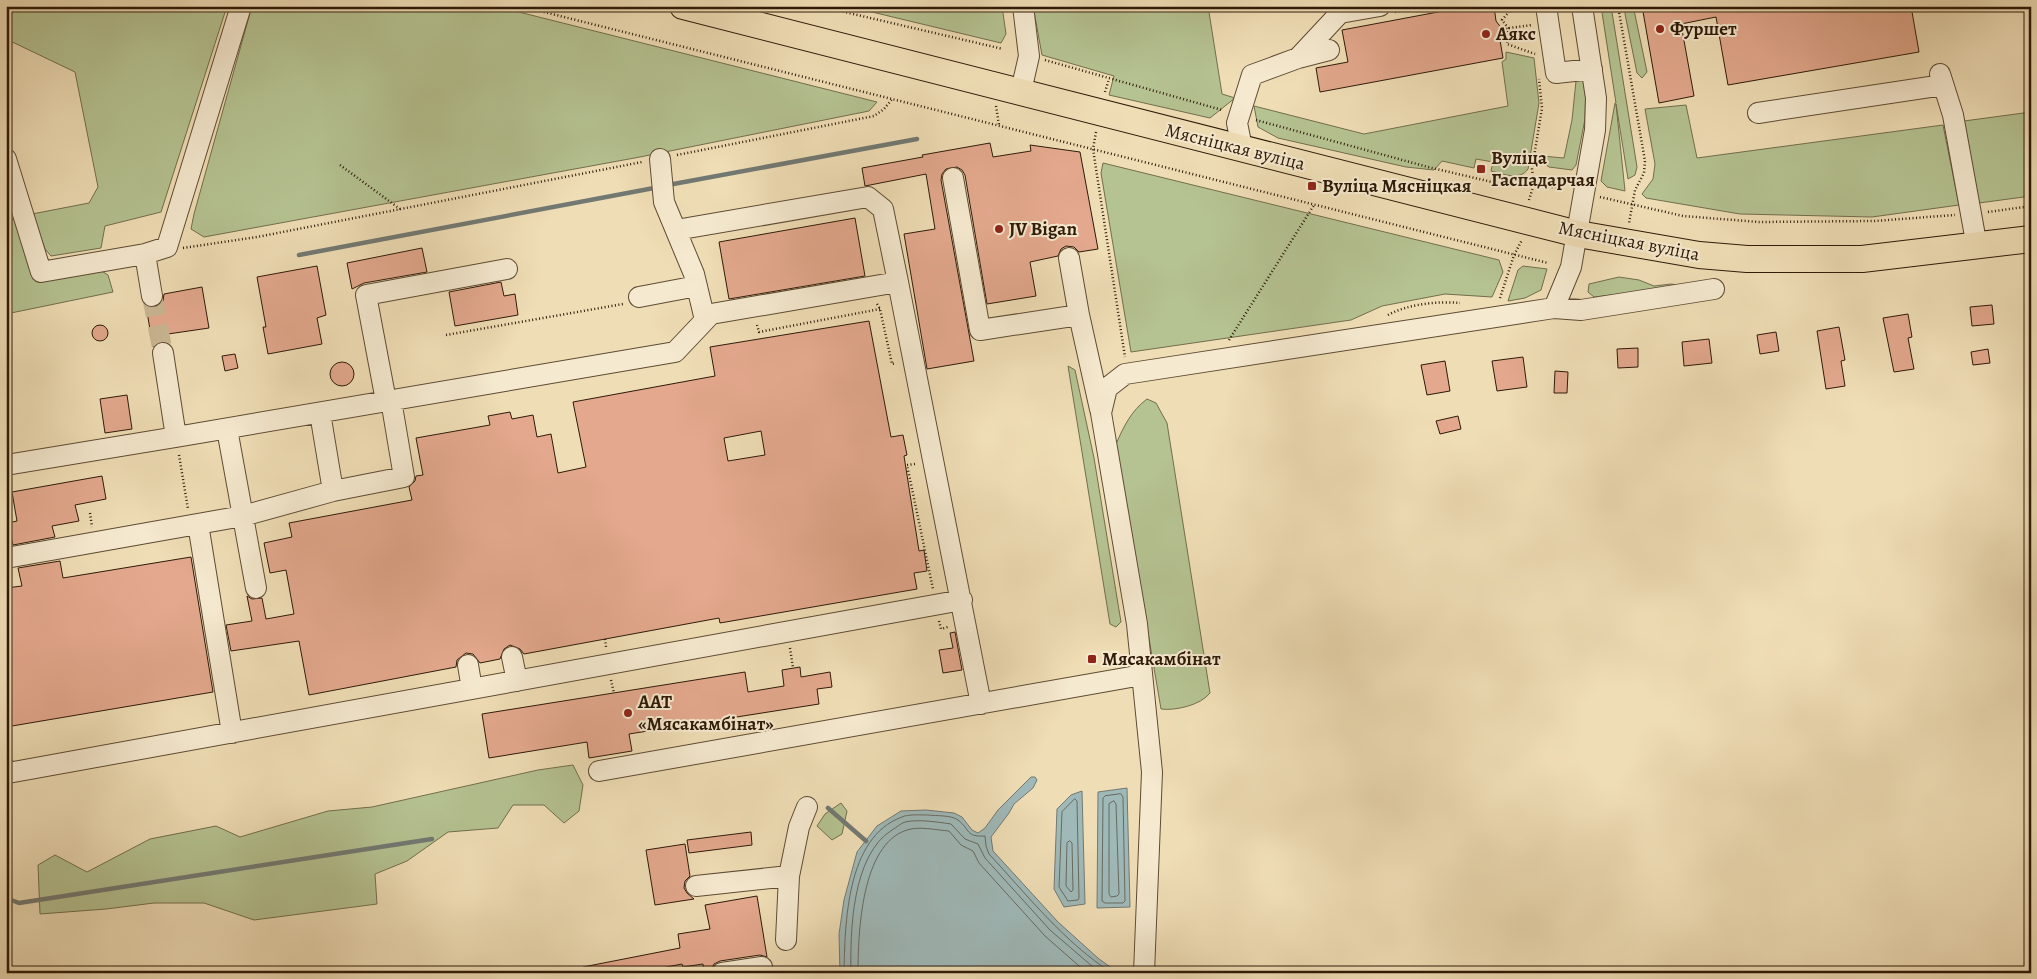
<svg xmlns="http://www.w3.org/2000/svg" width="2037" height="979" font-family="Alegreya,serif">
<rect width="100%" height="100%" fill="#efddb5"/>
<filter id="stains"><feTurbulence type="fractalNoise" baseFrequency=".004" numOctaves="4"/><feColorMatrix values="0 0 0 0 .2 0 0 0 0 .09 0 0 0 0 .02 0 0 0 .5 -.17"/></filter>
<radialGradient id="worn" r=".72"><stop offset=".6" stop-color="#630" stop-opacity="0"/><stop offset="1" stop-color="#630" stop-opacity=".3"/></radialGradient>
<path fill="#b5c291" stroke="#726e4c" d="M6 6H227L161 212 105 226 101 248 51 256 45 249 32 214 89 203 98 187 75 72 6 39Z
M252 6H495L877 102 869 111 640 157 204 237 191 229 194 214Z
M847 6H1002L1006 34 1001 43Z
M1033 6H1208L1222 94 1235 98 1210 118 1109 95 1114 76 1042 55Z
M1601 6H1611L1637 167 1635 175 1628 179 1616 104 1625 191 1607 187 1601 181 1615 103H1616Z
M1626 7 1634 10 1647 72 1642 78 1637 73 1625 14Z
M1506 52 1534 58 1539 103 1528 169C1520 181 1503 174 1491 171L1493 162 1476 159 1474 168 1442 161 1434 170 1406 167 1278 138 1258 127 1254 106 1364 134 1508 106 1502 62 1506 59Z
M1580 77 1586 78 1585 119 1576 165 1572 170 1549 167 1542 162V156L1564 158 1572 120 1576 81Z
M1686 105 1697 158 1943 125 1959 205 1872 217 1740 214 1646 198 1642 194 1653 179 1655 164 1645 109Z
M2031 112V196L1979 203 1964 121Z
M1103 163 1499 260 1503 272 1492 297 1445 294 1382 306 1351 320 1131 352 1101 173Z
M18 218 32 276 100 270 108 275 113 292 6 314V220Z
M1523 266 1547 269 1541 290 1525 298 1508 301 1518 270Z
M1619 277 1639 280 1654 286 1671 284 1686 286 1594 297 1588 292 1589 284Z
M1068 366 1075 370 1094 458 1121 622 1116 627 1110 624Z
M1147 399 1156 403 1167 423 1210 693C1201 705 1175 711 1161 709L1116 444C1124 426 1131 411 1147 399Z
M573 765 583 785 579 811 564 823 544 805H513L498 828 448 832 407 861 375 874 377 904 254 920 204 903H154L106 909 40 914 38 865 55 855 87 872 150 839 216 826 240 837 328 811 372 807 538 770Z
M841 803 847 811 842 834 832 840 817 826 825 814Z"/>
<path fill="#9fb9b9" stroke="#727972" d="M1031 777H1035L1037 780 1033 788 1014 804 1009 813 991 837 993 851 1058 922 1099 959 1119 973H840L839 934 844 900 857 852 877 826 901 811 926 810 954 813 962 817 972 830 978 833 985 828 998 810Z
M1127 788 1130 907 1097 908 1098 792Z
M1082 791 1085 904 1064 907 1054 889 1057 809 1071 795Z"/>
<g fill="none" stroke-linecap="round" stroke-linejoin="round">
<path stroke="#666a60" stroke-width="1" d="M1121 794 1123 797 1125 901 1123 903H1105L1102 901 1103 798 1105 796Z
M1075 799 1077 801 1079 898 1078 900 1068 901 1059 887 1062 812Z
M1114 801 1116 804 1119 894 1117 896 1111 897 1109 894V804Z
M1070 841 1072 843 1073 890 1071 892 1066 886 1067 843Z
M844 973C845 924 846 837 902 817 908 814 921 815 928 815 937 816 951 815 958 820 971 830 965 837 985 836L986 846 989 854C1028 896 1064 942 1112 973
M851 973C850 931 852 855 892 830 896 828 901 823 905 822 919 819 937 822 951 824L965 839 978 844 985 858 1050 930 1100 973
M858 973C858 934 861 844 907 830 919 826 936 830 949 831L961 845 973 851 979 863 1045 936 1087 973"/>
<path stroke="#727972" stroke-width="4.5" d="M668 185 917 139
M299 255 654 188
M828 808 866 841
M6 898 19 903 432 839"/>
</g>
<path fill="#e3a88d" stroke="#2e1a08" fill-rule="evenodd" d="M1470 6H1494L1496 21 1502 29 1500 40 1503 58 1320 92 1316 68 1348 62 1342 30Z
M1642 6H1911L1919 52 1728 85 1716 17 1681 24 1694 96 1659 103Z
M990 143 993 157 1031 151 1030 145 1080 152 1098 249 1079 252 1074 247 1066 246 1061 249 1058 256 1030 262 1036 296 987 304 965 175 962 170 957 167 946 169 942 174 941 180 974 361 927 369 904 234 935 229 926 174 865 186 862 168 923 157 922 155Z
M855 218 865 276 729 299 719 242Z
M422 248 427 272 364 283 352 289 347 263Z
M317 266 326 315 317 318 322 344 268 354 263 327H266L257 277Z
M501 282 504 296 515 294 518 315 455 326 449 292Z
M202 287 209 328 168 334 169 343 161 341 153 347 146 306 153 308 159 305 163 301 164 294Z
M1992 305 1994 324 1972 326 1970 307Z
M1908 314 1912 337 1908 338 1914 369 1894 372 1883 318Z
M869 321 891 437 903 435 907 455 904 456 919 551 924 550 927 571 914 573 917 589 720 623 719 618 524 654 520 649 510 645 504 649 500 659 480 663 473 654 466 653 457 660 456 667 309 695 299 641 231 651 226 625 252 621 247 596 252 599 262 598 266 619 294 614 286 570 270 573 264 543 292 537 289 523 412 500 409 487 415 481 416 476 423 475 416 438 490 425 488 416 510 412 512 419 533 415 537 437 551 434 558 473 586 467 573 402 715 376 710 347ZM761 431 765 455 728 461 724 438Z
M92 333a8 8 0 1 1 16 0a8 8 0 1 1-16 0Z
M1839 327 1845 360 1841 361 1845 386 1826 389 1817 331Z
M1776 332 1779 351 1760 354 1757 335Z
M1709 339 1712 363 1684 366 1682 342Z
M1638 348V367L1618 368 1617 349Z
M1988 349 1990 363 1973 365 1971 352Z
M235 354 238 368 225 371 222 356Z
M1523 357 1527 387 1497 391 1492 361Z
M1445 361 1450 391 1427 395 1421 365Z
M330 374a12 12 0 1 1 24 0a12 12 0 1 1-24 0Z
M1555 371 1568 372 1567 393H1554Z
M127 395 132 429 105 433 100 399Z
M1458 416 1461 429 1440 434 1436 421Z
M102 476 106 499 75 505 79 521 52 526 55 537 13 545 8 523 17 521 12 492Z
M191 557 213 692 6 727V588L22 586 18 568 60 561 63 578Z
M955 632 962 670 943 673 939 650 953 648 950 633Z
M800 667 801 677 830 672 832 687 817 689 819 704 629 734 632 751 589 758 587 742 489 758 482 714 745 672 748 692 784 686 782 670Z
M751 832 752 845 689 853 687 840Z
M685 844 690 876 685 881 684 888 687 893 694 899 655 905 646 850Z
M757 896 767 957 760 955 720 961 714 964 710 973H704L703 964 683 967 682 964 636 973H584L583 967 680 948 678 934 710 929 705 905Z"/>
<g fill="none" stroke-linecap="round" stroke-linejoin="round">
<path stroke="#c8b692" stroke-width="20" stroke-dasharray="20 10" stroke-linecap="butt" d="M152 296 163 353"/>
<defs>
<path id="minor" d="M1546 6 1556 73 1592 69
M1298 58 1340 13 1380 6
M1940 74 1953 115 1977 247
M1021 91 1029 56 1023 6
M1758 113 1943 85
M1242 148 1237 123 1252 75 1298 58 1329 50
M6 159 41 272 145 254 167 247 241 6
M660 159 664 202 694 274 705 320
M953 178 980 330 1079 315
M676 230 868 197 883 209 898 282
M145 254 152 296
M1069 258 1079 315 1100 409
M639 297 697 286
M1554 308 1581 310 1714 289
M386 401 366 295 507 269
M320 413 333 491 404 477 391 400
M227 429 256 588
M176 437 675 352 711 314 898 282 981 704
M6 465 176 437 163 353
M198 524 232 733
M6 558 243 516 333 491
M512 657 517 681
M468 665 472 689
M6 769 8 773 962 600
M599 771 1142 675
M696 886 789 876 799 827 807 807
M786 940 789 876
M722 973 762 967 763 973
M1144 973 1152 772 1137 624 1101 413 1107 388 1125 374 1554 308 1571 267 1595 130 1596 98 1582 6"/>
<path id="major" d="M683 6 1578 234 1699 255 1747 259H1862L2031 239"/>
</defs>
<use href="#minor" stroke="#5e4b33" stroke-width="22"/>
<use href="#major" stroke="#2e1a08" stroke-width="28"/>
<path stroke="#2e1a08" stroke-width="2.5" stroke-dasharray="1 2.5" stroke-linecap="butt" d="M520 6 1548 263
M819 6 1003 49
M1514 6 1502 20 1508 28 1507 44 1535 54
M1618 6 1645 161 1644 173 1635 190 1629 223
M1395 12 1426 6
M1502 29 1532 25
M1045 60 1222 110
M1105 92 1109 79
M996 106 999 125
M1256 120 1428 167 1509 186 1534 184 1563 189
M1096 132 1093 149 1125 357
M677 155 874 116 884 109 893 98
M340 165 400 209
M1600 197 1683 216 1759 222 1874 221 1955 215
M1529 200 1534 184 1532 169 1542 108 1539 79
M1988 212 2031 206
M183 248 257 237 642 162
M1500 298 1514 255 1522 240
M877 304 880 309 892 364 896 363
M1388 315C1408 304 1438 301 1460 303
M757 325 759 332 880 309
M446 335 623 304
M1229 340 1314 205
M179 455 188 509
M915 464 907 465 933 589
M90 513 92 527
M939 621 941 629 948 627
M605 639 606 647
M790 648 793 668
M611 680 614 693"/>
<use href="#minor" stroke="#f5e9cf" stroke-width="20"/>
<use href="#major" stroke="#efddb5" stroke-width="26"/>
</g>
<g fill="#8f2418" stroke="#f5e9cf" stroke-width="2">
<circle cx="1660" cy="29" r="5"/>
<circle cx="1486" cy="34" r="5"/>
<rect x="1476" y="164" width="10" height="10" rx="2.5"/>
<rect x="1307" y="181" width="10" height="10" rx="2.5"/>
<circle cx="999" cy="229" r="5"/>
<rect x="1087" y="654" width="10" height="10" rx="2.5"/>
<circle cx="628" cy="713" r="5"/>
</g>
<g text-anchor="middle" dominant-baseline="central" stroke-width="4" stroke-linejoin="round" paint-order="stroke">
<g font-size="19" font-weight="bold" fill="#2e1a08" stroke="#f5e9cf" text-anchor="start">
<text x="1670" y="29">Фуршет</text>
<text x="1496" y="34">Аякс</text>
<text x="1491" y="158">Вуліца<tspan x="1491" dy="22">Гаспадарчая</tspan></text>
<text x="1322" y="186">Вуліца Мясніцкая</text>
<text x="1009" y="229">JV Bigan</text>
<text x="1102" y="659">Мясакамбінат</text>
<text x="638" y="702">ААТ<tspan x="638" dy="22">«Мясакамбінат»</tspan></text>
</g>
<g font-size="19" fill="#2e1a08" stroke="#f5e9cf">
<text transform="translate(1235 147) rotate(14)">Мясніцкая вуліца</text>
<text transform="translate(1629 241) rotate(11)">Мясніцкая вуліца</text>
</g>
</g>
<rect width="2037" height="979" fill="none" stroke="#efddb5" stroke-width="25"/>
<rect x="8" y="8" width="2022" height="964" fill="none" stroke="#2e1a08" stroke-width="2.5"/>
<rect x="12" y="12" width="2012" height="954" fill="none" stroke="#2e1a08"/>
<rect width="100%" height="100%" filter="url(#stains)"/>
<rect width="100%" height="100%" fill="url(#worn)"/>
</svg>
